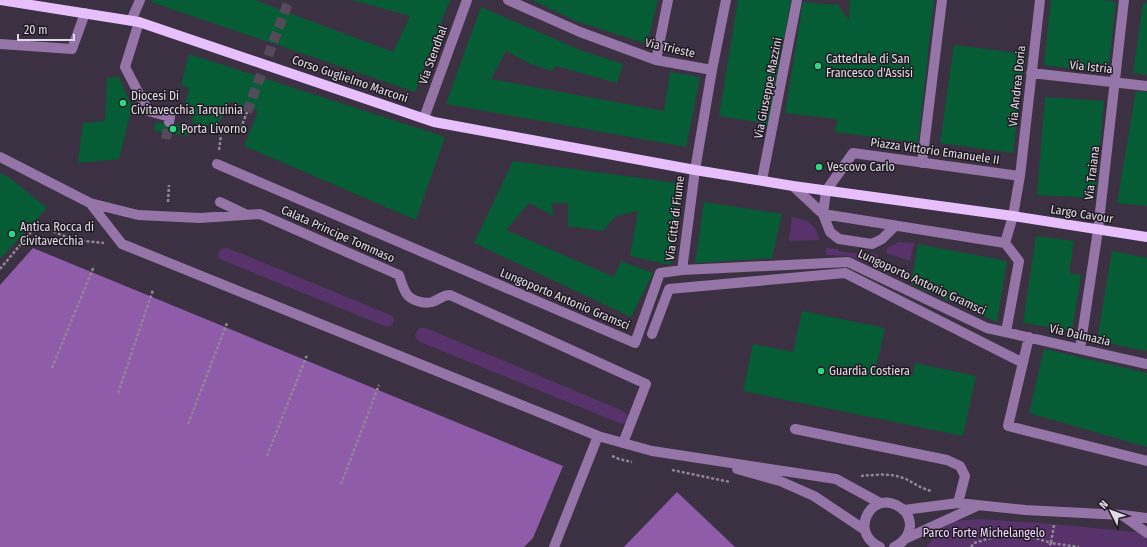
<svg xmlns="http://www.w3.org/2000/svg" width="1147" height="547" font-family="'Fira Sans Condensed',sans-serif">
<rect width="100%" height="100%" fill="#3c3142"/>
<path fill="#58326b" d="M792 217C806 219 817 224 819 240L789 241Z
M899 242 914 243 910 261 886 253 887 248Z
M223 248H228L388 314 392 316 394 319C393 324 392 326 387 327L384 326 222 260 219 258C217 253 218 251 223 248Z
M826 248 838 249V251L865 255 866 252 878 255 874 265 848 256 826 255Z
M419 328H426L623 411 629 417V420L622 424 617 422 420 342 416 339 415 335Z
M978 519 1039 523 1147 533V547H927L939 530 955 521Z"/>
<path fill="#8e5ca8" d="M33 248 563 466 533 538 524 547H0V285Z
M677 492 735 547H624Z"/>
<path fill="#065c34" d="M152 0H255L393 52 410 16 352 0H450L415 92 151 2Z
M532 0H658L647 44 576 21Z
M738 0H791L768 124 719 116Z
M850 0H934L918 143 835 132 837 119 785 113 803 2 838 5 849 20Z
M1051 0H1102L1116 2 1108 73 1044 65Z
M1143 3H1147V75L1133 73Z
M481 7 580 50 623 64 617 83 556 66 552 71 531 64 506 51 491 79 664 111 670 72 700 77 686 147 446 104Z
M954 45 1026 54 1013 153 940 143Z
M189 54 445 137 416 220 244 146 258 111 230 101 217 127 192 123 193 116 183 114 189 88 181 85Z
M119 77 132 107 119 159 78 163 83 123 105 121 107 78Z
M1136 91 1147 92V206L1117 203Z
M1045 97 1104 101 1095 198 1037 195Z
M156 122 191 127 189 136 154 131Z
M513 161 677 183 671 265 630 256 638 211 616 216 603 231 568 226V203H551L554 216 529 203 506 230 614 277 621 261 653 273 631 317 474 243Z
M0 173 10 178 47 208 0 259Z
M704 202 782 214 772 258 695 263Z
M1036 236 1074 241 1069 273 1081 275 1072 331 1023 323Z
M918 244 1007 261 997 322 911 284Z
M1112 251 1147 258V351L1097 341Z
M802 311 885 328 876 367 913 375 915 363 976 376 963 436 743 391 753 344 793 352Z
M1044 349 1147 373V447L1029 413Z"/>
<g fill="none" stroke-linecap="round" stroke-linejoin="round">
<path stroke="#554a5a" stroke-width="10" stroke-dasharray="10 5" stroke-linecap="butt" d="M247 112 289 0
M166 139 169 122"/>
<path stroke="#908795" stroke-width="2.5" stroke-dasharray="3 2" stroke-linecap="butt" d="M239 133 247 112
M219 150 221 135
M168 202 169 185
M0 269 37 225 74 240 104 243
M52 368 94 266
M118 393 153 290
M188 424 227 323
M267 456 307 355
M612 456 619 459 632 462
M672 470 730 482
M861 476C873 475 887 473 900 477 911 480 920 489 932 491
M341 484 379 385
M1054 525 1051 543 1079 547
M971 547 974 543 1011 532H1016L1051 543 1049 547"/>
<path stroke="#9574a7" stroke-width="10" d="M508 0 580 32 656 60 712 70
M131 21 140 0
M139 22 125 67 148 111 170 117 169 122
M0 44 72 49 85 13
M656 60 668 0
M1031 73 1147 86
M424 118 467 0
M0 157 90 203 122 244 598 436 652 451 836 479 880 503
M922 163 942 0
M217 164 635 343 660 273 682 270 848 262 987 328 1147 364
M762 180 797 0
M793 186 823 214
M220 202 245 214
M90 203 138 215 200 218 260 214 399 275C401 281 403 288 406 293 411 301 424 304 432 302 439 300 442 295 450 295L646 384 623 443
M823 214 1005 243 1013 216 1020 176 1040 0
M895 226 882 239 872 244 839 239 830 232 823 214 826 191 853 153 1020 176
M1005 243 1019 261 1006 332
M682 270 695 170 712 70 726 0
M652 334 669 289 845 273 1023 363
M1029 337 1008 426 1147 461
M1080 349 1098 230 1124 0
M795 429 947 460 960 466 965 476 958 503
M737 469 780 481 814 496 865 530
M904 510 958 503 1025 510 1122 515
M1147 518 1122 515 1147 533
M905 539 977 506
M554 547 598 436
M880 547C847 532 873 487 901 508 907 512 910 519 910 526 909 537 903 543 894 547"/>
<path stroke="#e7bffd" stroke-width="10" d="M0 0 139 22 434 122 695 170 793 186 1013 216 1147 237"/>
</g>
<g fill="#2dd883" stroke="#201b23" stroke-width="1.5">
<circle cx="818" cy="66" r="4"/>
<circle cx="123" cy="103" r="4"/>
<circle cx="173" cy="129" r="4"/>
<circle cx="819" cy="167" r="4"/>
<circle cx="12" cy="234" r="4"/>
<circle cx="821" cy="371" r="4"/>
</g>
<g text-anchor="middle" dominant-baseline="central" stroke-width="3" stroke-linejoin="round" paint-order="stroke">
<g font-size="12" fill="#e1dae5" stroke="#201b23">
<text transform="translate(670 48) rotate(13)">Via Trieste</text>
<text transform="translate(433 55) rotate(-70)">Via Stendhal</text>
<text transform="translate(1091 67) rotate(6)">Via Istria</text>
<text transform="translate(350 79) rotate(19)">Corso Guglielmo Marconi</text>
<text transform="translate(1017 86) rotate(-84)">Via Andrea Doria</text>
<text transform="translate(768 88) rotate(-79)">Via Giuseppe Mazzini</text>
<text transform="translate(935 151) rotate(8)">Piazza Vittorio Emanuele II</text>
<text transform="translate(1092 173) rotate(-83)">Via Traiana</text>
<text transform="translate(1082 214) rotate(9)">Largo Cavour</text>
<text transform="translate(675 218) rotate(-83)">Via Città di Fiume</text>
<text transform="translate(338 234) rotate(24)">Calata Principe Tommaso</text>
<text transform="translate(922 282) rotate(25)">Lungoporto Antonio Gramsci</text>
<text transform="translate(565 299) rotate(23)">Lungoporto Antonio Gramsci</text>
<text transform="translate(1080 335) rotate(13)">Via Dalmazia</text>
</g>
<g font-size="12" fill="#e1dae5" stroke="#201b23" text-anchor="start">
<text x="826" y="59">Cattedrale di San<tspan x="826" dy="14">Francesco d'Assisi</tspan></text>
<text x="131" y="96">Diocesi Di<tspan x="131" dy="14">Civitavecchia Tarquinia</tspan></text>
<text x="181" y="129">Porta Livorno</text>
<text x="827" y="167">Vescovo Carlo</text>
<text x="20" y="227">Antica Rocca di<tspan x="20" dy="14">Civitavecchia</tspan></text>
<text x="829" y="371">Guardia Costiera</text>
</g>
<g font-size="12" fill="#efd5fe" stroke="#201b23">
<text x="984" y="533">Parco Forte Michelangelo</text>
</g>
</g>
<g transform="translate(1111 511) rotate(312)" stroke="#201b23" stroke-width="3" paint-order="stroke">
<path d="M0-3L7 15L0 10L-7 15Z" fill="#e1dae5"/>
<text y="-6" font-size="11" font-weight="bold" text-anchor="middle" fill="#e1dae5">N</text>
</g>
<path d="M18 34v6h56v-6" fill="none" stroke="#e1dae5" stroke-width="2"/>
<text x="24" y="34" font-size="12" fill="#e1dae5" stroke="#201b23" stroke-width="3" paint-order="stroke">20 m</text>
</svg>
